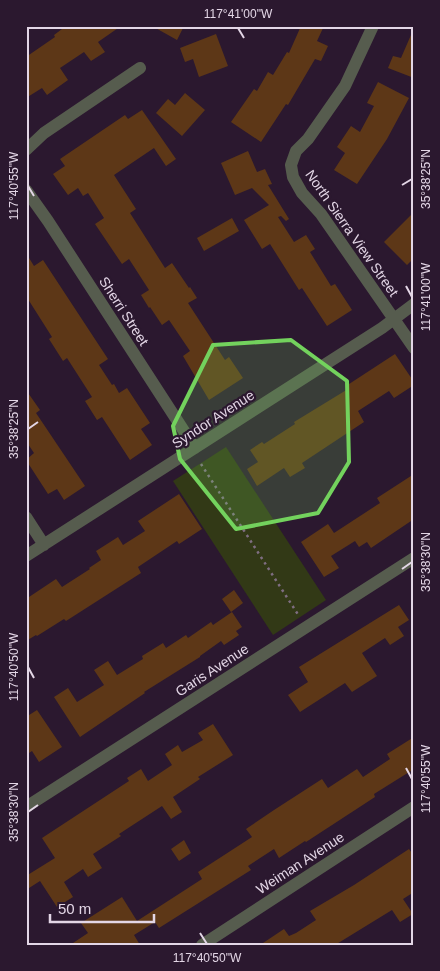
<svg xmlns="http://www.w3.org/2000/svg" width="440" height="971" font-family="Arial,sans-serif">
<rect width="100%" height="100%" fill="#2b182f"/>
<path fill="#323916" d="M226 447 326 600 273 635 173 481Z"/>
<path fill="#5d3717" d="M66 26H121L98 42 105 52 91 61 84 52 60 68 68 80 47 95 42 88 26 98V57L55 37 54 35Z
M152 26H184L177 40Z
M301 26H324L317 41 328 46 321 61 315 59 288 105 286 104 261 142 231 122 254 89 257 91 268 72 273 75 287 52 289 53Z
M414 28V78L388 68 393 56 401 58Z
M216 34 228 66 199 77 193 59 185 62 180 48Z
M378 82 409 98 387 139 357 184 334 170 345 153 337 147 351 126 360 132 374 106 367 103Z
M185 93 205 110 182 136 156 113 168 99 175 105Z
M142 110 176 159 166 166 154 148 114 175 136 209 130 213 165 268 172 263 189 288 190 287 197 298 188 303 225 360 229 357 243 378 209 400 183 356 190 351 169 320 162 325 150 307 149 308 141 295 149 290 129 259 122 264 95 224 104 218 88 193 83 196 78 188 68 195 53 174 65 166 60 159 125 115 128 119Z
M248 151 257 172 265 169 272 184 268 185 289 219 286 221 281 216 278 217 294 242 306 235 315 249 310 252 331 286 335 284 352 310 327 326 302 288 299 290 270 244 262 249 244 220 269 205 252 188 235 195 221 163Z
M414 212V258L407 265 384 242Z
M232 218 239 231 204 251 197 238Z
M26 253 34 266 43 260 108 359 99 365 112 385 114 384 119 393 127 388 150 423 141 429 152 445 130 460 102 417 97 420 85 401 92 397 67 358 63 361 49 339 52 337 26 296Z
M395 354 414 382V385L394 398 389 391 358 411 364 422 302 463 305 468 290 477 284 468 257 486 247 469 258 462 250 450 262 442 264 444 295 424 294 422 348 389 346 386Z
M26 390 40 410 36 413 85 486 64 500 57 489 48 494 26 460 34 453 26 441Z
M414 474V519L371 548 367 542 359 547 355 541 331 556 339 568 324 577 301 542 328 524 334 533 380 503 377 498Z
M179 494 202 529 179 544 177 541 138 567 141 573 66 621 64 619 37 636 36 635 26 641V599L56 579 62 587 90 569 89 568 101 560 96 551 118 537 123 545 145 531 138 521Z
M234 590 243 603 231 612 222 599Z
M399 605 409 620 398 627 404 636 390 645 385 638 362 653 377 676 352 692 345 683 300 712 288 695 308 682 299 667Z
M232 612 242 627 236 631 239 635 224 645 221 641 200 656V657L144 692 145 693 80 737 54 697 68 688 77 702 104 685 94 670 108 661 117 675 143 659 142 656 163 643 166 648 186 635 188 638 211 622 213 625Z
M37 710 62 747 39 762 32 751 26 755V717Z
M213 724 233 755 198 777 200 779 173 797 182 812 171 819 162 806 119 834 121 836 93 854 102 868 88 877 83 869 64 882 73 897 57 907 40 881 26 890V876L55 858 42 838 129 781 127 778 141 769 148 781 172 765 165 754 178 745 182 752 203 740 198 733Z
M414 737V769L374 794 375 797 306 842 305 841 279 858 274 849 248 866 251 870 159 928 155 922 134 935 140 945H70L88 933 81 923 122 897 137 921 202 879 198 872 252 837 246 829 274 810 322 779 328 788 357 769 363 777 390 759 387 754Z
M184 840 191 853 179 861 171 849Z
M409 849 414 856V892L403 899 413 914 400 922 392 910 335 945H260L284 929 289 936 296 933 316 920 310 911 354 885Z"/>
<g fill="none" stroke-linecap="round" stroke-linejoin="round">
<path stroke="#7f6e82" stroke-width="2.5" stroke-dasharray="2.5 4" stroke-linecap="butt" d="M201 464 299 616"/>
<path stroke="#565c4e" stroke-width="12" d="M373 26 345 86 308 139 296 151 291 165 293 177 302 193 321 214 414 348
M26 150 44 133 140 68
M26 190 48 221 195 448
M26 517 44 545
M26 556 382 328 414 304
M26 807 414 558
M202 945 414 807"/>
</g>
<path fill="#73d25d" fill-opacity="0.2" stroke="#73d25d" stroke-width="4" stroke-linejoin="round" d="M291 340 347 381 349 462 318 513 236 529 180 459 173 426 213 345Z"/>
<path fill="none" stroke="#e3d6e6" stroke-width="2" d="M238 28 244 38M402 185 412 179M28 186 34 196M406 286 412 297M28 429 38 422M402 569 412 562M28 667 34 678M406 768 412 779M28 812 38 805M200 933 207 944"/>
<g text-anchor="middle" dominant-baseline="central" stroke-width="4.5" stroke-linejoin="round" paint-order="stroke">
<g font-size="14" fill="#e3d6e6" stroke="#2b182f">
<text transform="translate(352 233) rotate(55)">North Sierra View Street</text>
<text transform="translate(124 311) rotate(57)">Sherri Street</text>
<text transform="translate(213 419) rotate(-33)">Syndor Avenue</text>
<text transform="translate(212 670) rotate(-33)">Garis Avenue</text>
<text transform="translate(300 863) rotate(-33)">Weiman Avenue</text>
</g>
</g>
<rect width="440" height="971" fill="none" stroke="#2b182f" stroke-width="55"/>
<path d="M50 914v8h104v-8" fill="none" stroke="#e3d6e6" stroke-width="2.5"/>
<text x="58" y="914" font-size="15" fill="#e3d6e6" stroke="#2b182f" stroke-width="4" paint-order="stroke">50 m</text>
<rect x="28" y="28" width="384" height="916" fill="none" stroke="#e3d6e6" stroke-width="2"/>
<g font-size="12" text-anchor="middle" fill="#e3d6e6">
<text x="238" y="18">117°41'00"W</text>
<text transform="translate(426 179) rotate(-90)" y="4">35°38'25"N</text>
<text transform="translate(14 186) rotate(-90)" y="4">117°40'55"W</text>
<text transform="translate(426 297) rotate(-90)" y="4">117°41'00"W</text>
<text transform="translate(14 429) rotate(-90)" y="4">35°38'25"N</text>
<text transform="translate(426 562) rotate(-90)" y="4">35°38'30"N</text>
<text transform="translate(14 667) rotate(-90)" y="4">117°40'50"W</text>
<text transform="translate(426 779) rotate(-90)" y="4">117°40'55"W</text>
<text transform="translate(14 812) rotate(-90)" y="4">35°38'30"N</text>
<text x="207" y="962">117°40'50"W</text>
</g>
</svg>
